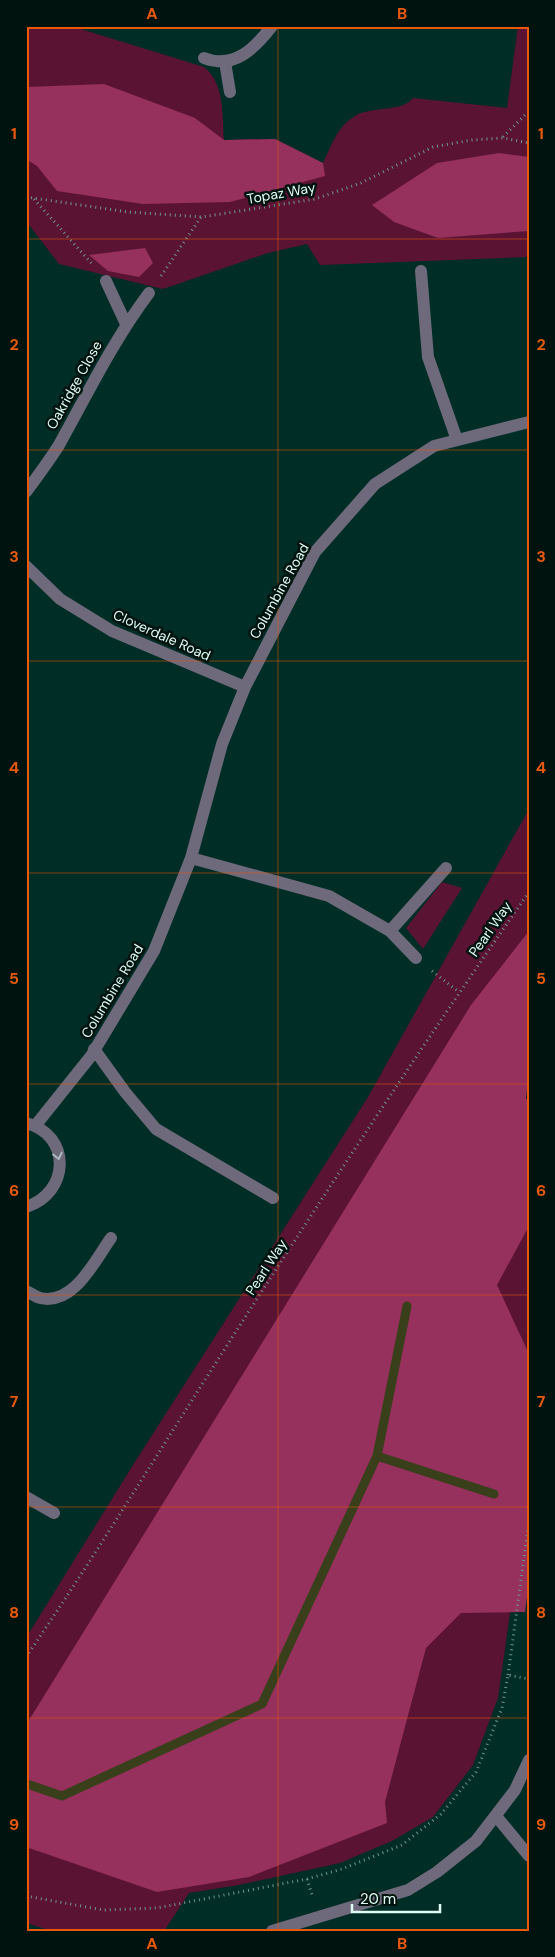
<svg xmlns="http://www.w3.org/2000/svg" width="555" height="1957" font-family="'DM Sans',sans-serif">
<rect width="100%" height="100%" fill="#002d25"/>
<path fill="#5b1333" d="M26 26H71L204 67C225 83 222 116 224 140L275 139 323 163C331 147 336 129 352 118 369 105 402 113 413 98L507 108 518 26H529V257L320 265 307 244 268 253 163 289 59 264 26 221Z
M529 809V1072L526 1098 529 1103V1479L498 1698 473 1765 433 1817 392 1841 340 1863 239 1885 189 1893 164 1931H52L26 1923V1638L133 1465 368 1097Z
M442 882 462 888 423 949 406 928Z"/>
<path fill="#96305c" d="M104 84 195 118 224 140 275 139 323 163 325 176 230 202 143 204 57 191 37 166 26 159V87Z
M499 153 529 157V231L438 238 394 222 372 205 437 163Z
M145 248 153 263 139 277 108 271 89 255Z
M529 931V1072L526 1098 529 1103V1226L497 1285 529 1354V1583L525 1612 461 1613 426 1648 385 1802 387 1823 249 1877 157 1892 26 1847V1725L471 1005Z"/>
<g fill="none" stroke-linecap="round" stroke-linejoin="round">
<path stroke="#383f1a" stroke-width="9" d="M377 1456 494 1494
M27 1784 62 1796 262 1704 377 1456 407 1306"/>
<path stroke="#70948d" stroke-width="3" stroke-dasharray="1 4" stroke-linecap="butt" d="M503 137 529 111
M26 197 128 212 202 217 315 199 361 183 433 147 472 140 503 138 529 143
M34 199 93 265
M161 276 201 217
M432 971 459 992
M26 1657C87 1568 143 1477 201 1386 307 1220 416 1054 529 892
M508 1675 529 1521
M307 1879 313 1898
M26 1896 103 1910 157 1908 307 1879 342 1869 402 1845 441 1814 476 1772 502 1708 508 1675 529 1679"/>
<path stroke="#6e697b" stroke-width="12" d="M421 271 428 357 457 440
M94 1049 125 1092 156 1129 273 1198
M26 1291C31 1293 36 1297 40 1298 74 1306 95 1260 111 1238
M26 1497 54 1513"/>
<path stroke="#6e697b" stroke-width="12" d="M204 58C234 70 255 48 272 26
M225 62 230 92
M106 281 126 324
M26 492C37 477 49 461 59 445 88 393 113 341 149 293
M26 566 60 599 112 631 245 687
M191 858 329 896 390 931 416 958
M390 931 446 868
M26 1123C72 1135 70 1193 26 1207
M35 1126 91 1056 154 951 191 858 222 744 245 687 315 552 375 484 434 446 529 422
M496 1816 529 1856"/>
<path stroke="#6e697b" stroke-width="12" d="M272 1931 408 1890 437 1872 476 1841 515 1790 529 1760"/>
</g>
<defs><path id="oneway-chevron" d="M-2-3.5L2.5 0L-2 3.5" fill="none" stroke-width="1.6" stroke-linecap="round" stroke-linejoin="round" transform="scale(1.25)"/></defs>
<use stroke="#acb9be" href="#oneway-chevron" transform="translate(58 1156) rotate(77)"/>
<path fill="none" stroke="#e8590c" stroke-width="1" stroke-opacity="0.55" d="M278 26V1931M26 239H529M26 450H529M26 661H529M26 873H529M26 1084H529M26 1295H529M26 1507H529M26 1718H529"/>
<g text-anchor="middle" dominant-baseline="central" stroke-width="5" stroke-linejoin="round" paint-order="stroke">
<g font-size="14" fill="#dffbf4" stroke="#00130e">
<text transform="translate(281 193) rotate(-10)">Topaz Way</text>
<text transform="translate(74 385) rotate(-61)">Oakridge Close</text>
<text transform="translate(279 591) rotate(-61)">Columbine Road</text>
<text transform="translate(162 635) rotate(24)">Cloverdale Road</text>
<text transform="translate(490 929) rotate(-55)">Pearl Way</text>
<text transform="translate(112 991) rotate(-59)">Columbine Road</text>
<text transform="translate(266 1267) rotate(-57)">Pearl Way</text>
</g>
</g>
<rect width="555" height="1957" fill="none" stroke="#00130e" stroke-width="55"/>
<path d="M352 1904v8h88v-8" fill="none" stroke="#dffbf4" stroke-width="2.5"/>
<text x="360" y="1904" font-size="15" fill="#dffbf4" stroke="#00130e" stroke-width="4" paint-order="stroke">20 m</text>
<rect x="28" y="28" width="500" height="1902" fill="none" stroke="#e8590c" stroke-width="2"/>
<g font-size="16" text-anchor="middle" font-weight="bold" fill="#e8590c">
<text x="152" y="19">A</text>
<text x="402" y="19">B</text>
<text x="14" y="139">1</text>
<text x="541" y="139">1</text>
<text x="14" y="350">2</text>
<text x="541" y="350">2</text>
<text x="14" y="562">3</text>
<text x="541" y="562">3</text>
<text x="14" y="773">4</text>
<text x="541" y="773">4</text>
<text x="14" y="984">5</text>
<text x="541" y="984">5</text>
<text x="14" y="1196">6</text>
<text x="541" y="1196">6</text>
<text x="14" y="1407">7</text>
<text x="541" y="1407">7</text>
<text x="14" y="1618">8</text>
<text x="541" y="1618">8</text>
<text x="14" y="1830">9</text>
<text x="541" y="1830">9</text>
<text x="152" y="1949">A</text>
<text x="402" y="1949">B</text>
</g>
</svg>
